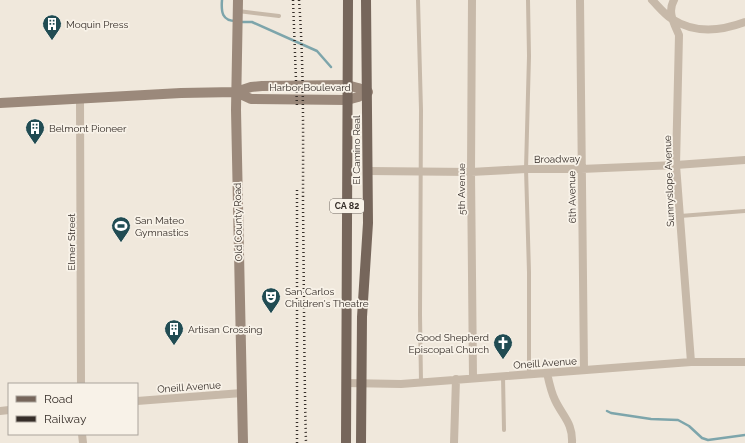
<svg xmlns="http://www.w3.org/2000/svg" width="745" height="443" font-family="Raleway,sans-serif">
<rect width="100%" height="100%" fill="#f0e8dc"/>
<g fill="none" stroke-linecap="round" stroke-linejoin="round">
<path stroke="#7da5ab" stroke-width="2.5" d="M222 0C221 12 222 21 236 21
M241 22H252L317 51 331 67
M607 411 611 413 651 419 678 420 689 426 702 438 708 440 745 435"/>
<path stroke="#c7b9a9" stroke-width="4" d="M418 0 421 110 420 315 421 382
M528 0 529 56 526 169 529 272V374
M238 11 279 16
M680 216 745 211
M503 376 504 430"/>
<path stroke="#c7b9a9" stroke-width="8" d="M472 0 471 172 473 378
M580 0 584 370
M652 0C658 6 665 15 672 19 695 34 721 31 745 22
M674 0C667 12 674 23 679 35L676 165 691 362
M80 99 81 384
M369 171 471 172 526 169H581L676 165 745 160
M547 373C549 382 551 392 555 400 563 417 573 423 572 443
M346 383 401 384 691 362H745
M137 401 242 393
M0 411 9 410
M82 434 83 443
M454 443 456 379"/>
<path stroke="#9b897b" stroke-width="10" d="M238 0 236 110 243 443
M236 92 251 99 347 100 358 97 368 92
M0 103 181 93 236 92 251 87 262 86 347 85 358 88 368 92"/>
<path stroke="#76665b" stroke-width="10" d="M346 443 348 0
M361 443 362 317 368 223 366 0"/>
<path stroke="#352d28" stroke-width="2.5" stroke-dasharray="1 3" stroke-linecap="butt" d="M293 0 297 107
M299 0C304 69 303 137 303 206 304 285 304 364 306 443
M297 443V187"/>
</g>
<defs>
<symbol id="building-pin" viewBox="-11 -11 22 30"><path d="M0 17L-7.5 6A9.5 9.5 0 1 1 7.5 6Z" fill="#214c53" stroke="#f8f2e8"/><path d="M-4-6H4V6H1V3H-1V6H-4ZM-2.5-4.3h1.7v1.8h-1.7ZM.8-4.3h1.7v1.8H.8ZM-2.5-1h1.7V.8h-1.7ZM.8-1h1.7V.8H.8Z" fill="#fff"/></symbol>
<symbol id="stadium-pin" viewBox="-11 -11 22 30"><path d="M0 17L-7.5 6A9.5 9.5 0 1 1 7.5 6Z" fill="#214c53" stroke="#f8f2e8"/><path d="M0-5a6.5 5 0 1 0 0 10a6.5 5 0 1 0 0-10ZM-3.5-1.8h7v3.6h-7Z" fill="#fff"/></symbol>
<symbol id="theatre-pin" viewBox="-11 -11 22 30"><path d="M0 17L-7.5 6A9.5 9.5 0 1 1 7.5 6Z" fill="#214c53" stroke="#f8f2e8"/><path d="M-5-5.5Q0-4 5-5.5V0Q5 5 0 6Q-5 5-5 0ZM-3.3-2.5H-1v1.5H-3.3ZM1-2.5H3.3v1.5H1ZM-2.8 1Q0 5.5 2.8 1Z" fill="#fff"/></symbol>
<symbol id="church-pin" viewBox="-11 -11 22 30"><path d="M0 17L-7.5 6A9.5 9.5 0 1 1 7.5 6Z" fill="#214c53" stroke="#f8f2e8"/><path d="M-1.2-6h2.4v3.5h3.3v2.4h-3.3V6h-2.4V-.1h-3.3v-2.4h3.3Z" fill="#fff"/></symbol>
</defs>
<g fill-rule="evenodd">
<use href="#building-pin" x="41" y="13" width="22" height="30"/>
<use href="#building-pin" x="24" y="117" width="22" height="30"/>
<use href="#stadium-pin" x="110" y="215" width="22" height="30"/>
<use href="#theatre-pin" x="260" y="286" width="22" height="30"/>
<use href="#building-pin" x="163" y="318" width="22" height="30"/>
<use href="#church-pin" x="492" y="332" width="22" height="30"/>
</g>
<g text-anchor="middle" dominant-baseline="central" stroke-width="3.5" stroke-linejoin="round" paint-order="stroke">
<rect fill="#f8f2e8" stroke="#706862" stroke-width="1" x="330" y="199" width="34" height="14" rx="3"/>
<g font-size="9" font-weight="bold" fill="#352d28">
<text x="347" y="206">CA 82</text>
</g>
<g font-size="10" fill="#352d28" stroke="#f8f2e8" text-anchor="start">
<text x="66" y="24">Moquin Press</text>
<text x="49" y="128">Belmont Pioneer</text>
<text x="135" y="220">San Mateo<tspan x="135" dy="12">Gymnastics</tspan></text>
<text x="285" y="291">San Carlos<tspan x="285" dy="12">Children's Theatre</tspan></text>
<text x="188" y="329">Artisan Crossing</text>
<text x="489" y="337" text-anchor="end">Good Shepherd<tspan x="489" dy="12">Episcopal Church</tspan></text>
</g>
<g font-size="10" fill="#352d28" stroke="#f8f2e8">
<text x="310" y="87">Harbor Boulevard</text>
<text transform="translate(356 150) rotate(-90)">El Camino Real</text>
<text transform="translate(557 159) rotate(-1)">Broadway</text>
<text transform="translate(669 181) rotate(-92)">Sunnyslope Avenue</text>
<text transform="translate(461 189) rotate(-90)">5th Avenue</text>
<text transform="translate(572 197) rotate(-91)">6th Avenue</text>
<text transform="translate(238 222) rotate(-91)">Old County Road</text>
<text transform="translate(71 242) rotate(-90)">Elmer Street</text>
<text transform="translate(545 363) rotate(-4)">Oneill Avenue</text>
<text transform="translate(189 387) rotate(-4)">Oneill Avenue</text>
</g>
</g>
<rect x="8" y="383" width="130" height="52" fill="#f8f2e8" stroke="#aaa39b"/>
<rect x="16" y="396" width="20" height="6" fill="#76665b" stroke="#aaa39b"/>
<text x="44" y="403" font-size="12" fill="#352d28">Road</text>
<rect x="16" y="416" width="20" height="6" fill="#352d28" stroke="#aaa39b"/>
<text x="44" y="423" font-size="12" fill="#352d28">Railway</text>
</svg>
